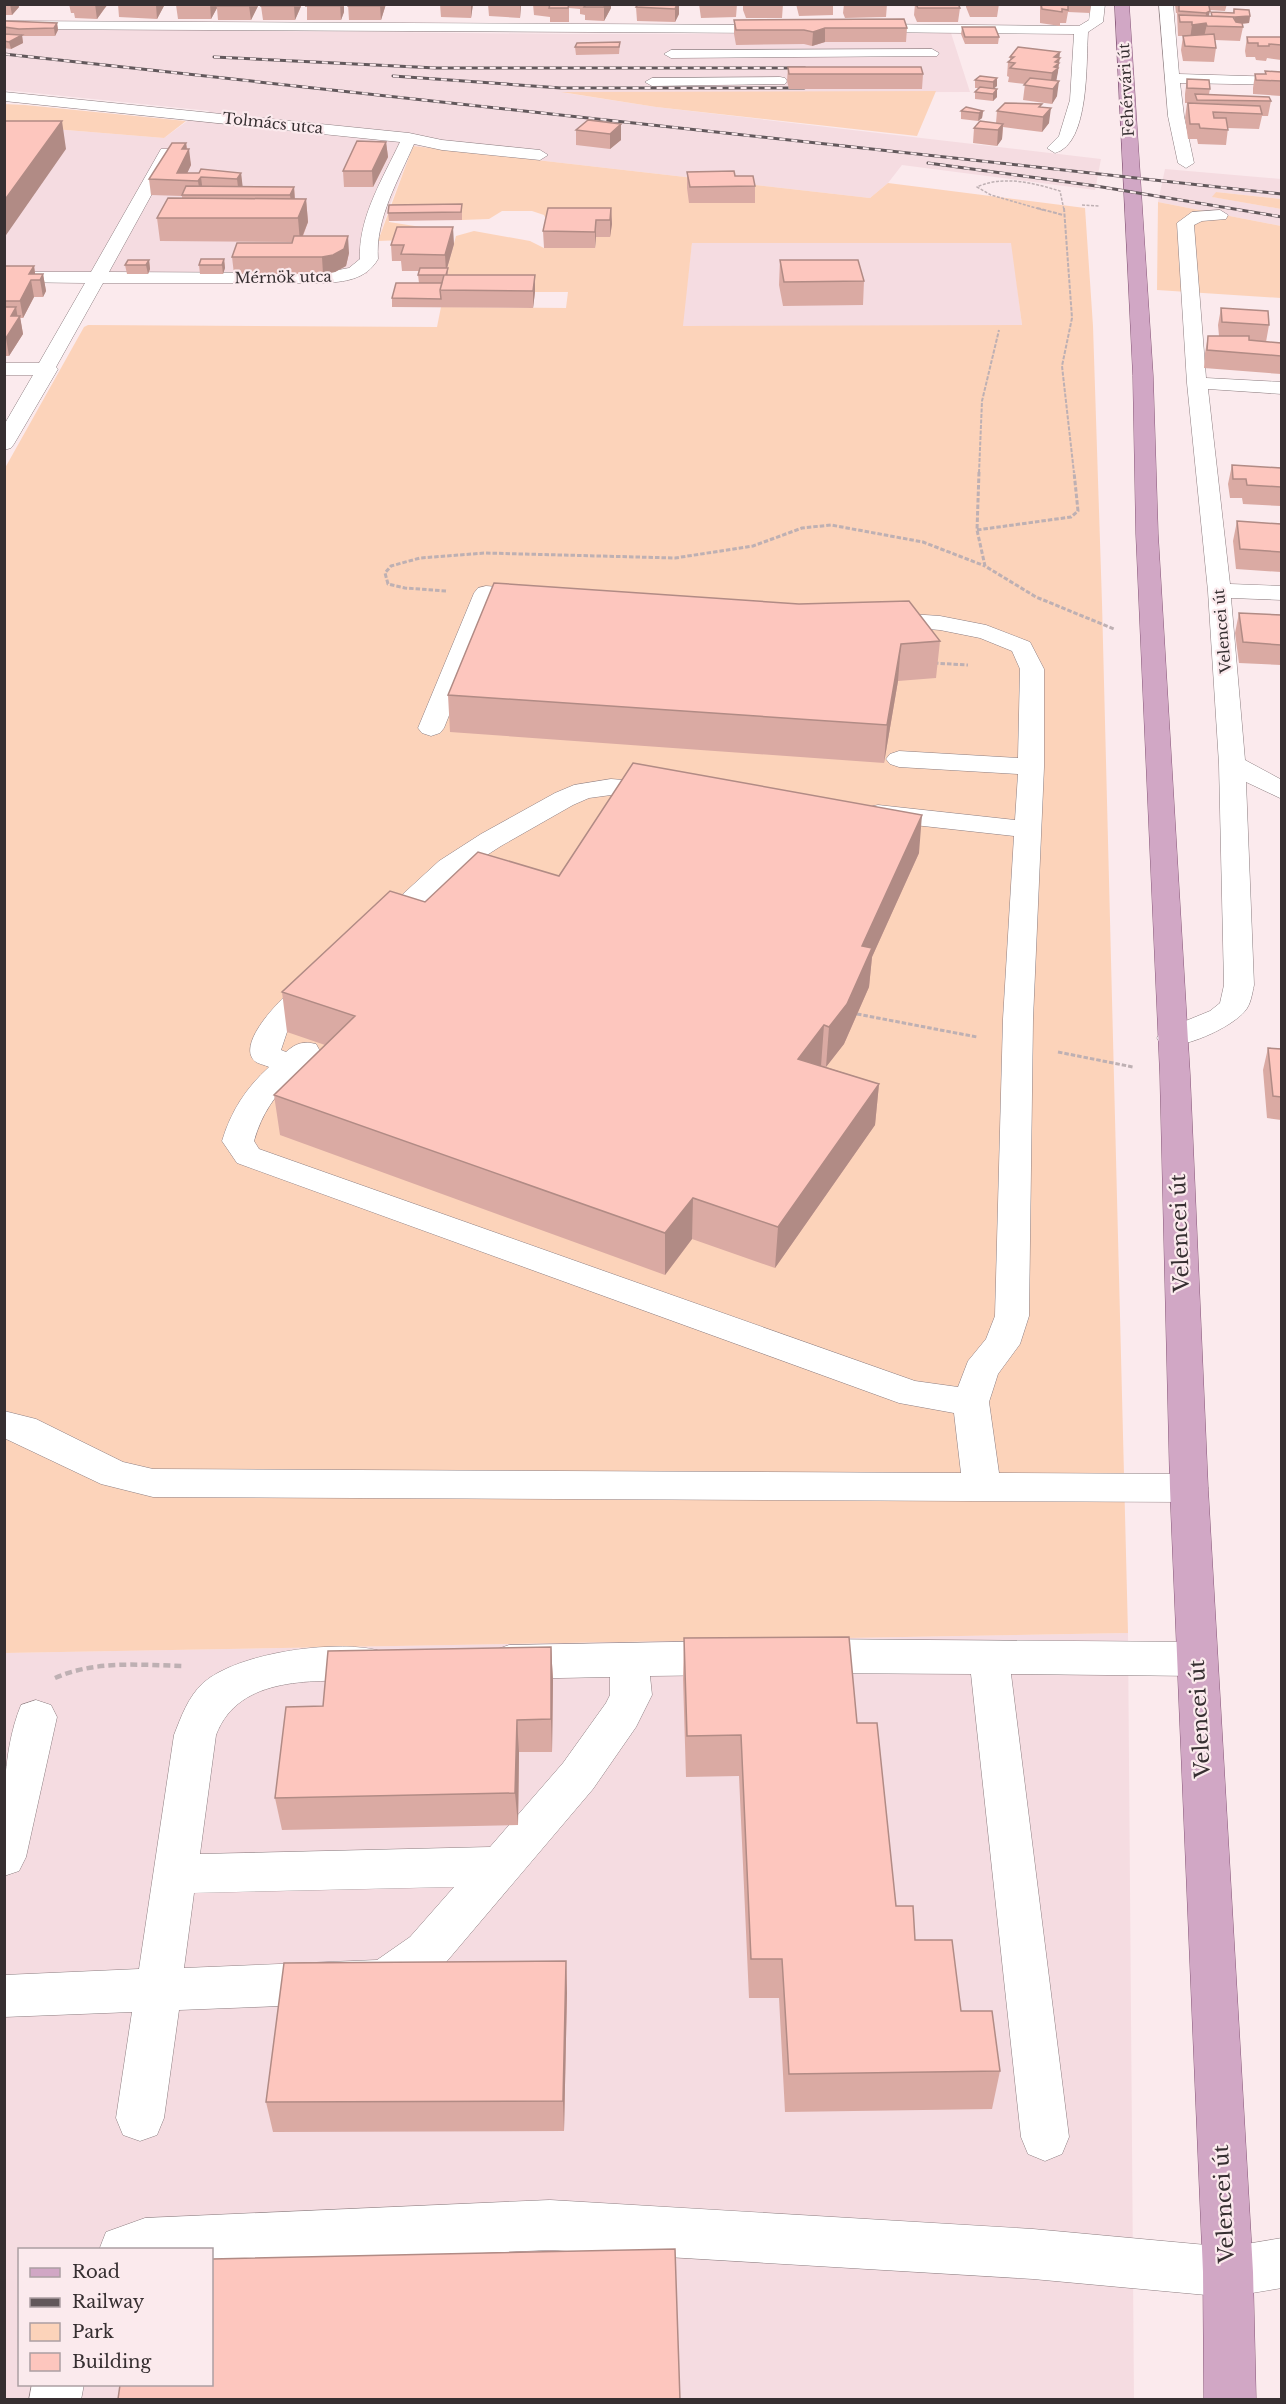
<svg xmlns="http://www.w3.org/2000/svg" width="1286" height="2404" font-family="'Libre Baskerville',serif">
<rect width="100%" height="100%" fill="#fbeaed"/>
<path fill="#f5dce1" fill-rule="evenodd" d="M5 28 568 34 951 33 970 92 566 93 656 107 1101 159 1095 190 902 165 888 183 870 198 413 146 388 210 367 274 5 275 4 125 164 138 197 114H204L210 111 5 90Z
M1165 169 1281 179V199L1216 192 1213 197 1281 209V226L1158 202Z
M692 243H1012L1022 326H682Z
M1128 1633 1134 2399H5L4 1653ZM20 2250H212V2384H20Z"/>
<path fill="#fcd3ba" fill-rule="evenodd" d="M936 91 917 136 656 107 561 92Z
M4 104 25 105 186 121 164 138 5 125Z
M413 146 870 198 888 183 1085 208 1093 326 1102 603 1128 1633 5 1653V468L84 327 88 325 437 327 441 307 566 308 568 292H445L449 275 446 272 456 236 474 231 530 241 544 248H595L596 237 610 236 548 224 544 215 532 211H502L489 219 462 220V212L389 214V222L434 229 404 240 378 241ZM692 243H1011L1022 325 683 326Z
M1216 192 1281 199V209L1212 197Z
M1158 202 1281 226V298L1157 290Z"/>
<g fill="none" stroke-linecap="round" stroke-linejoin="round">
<defs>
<path id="minor" d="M1091 4H1105L1103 22 1088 32C1086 61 1090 144 1055 153L1047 148 1059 136 1070 100 1074 34 864 32 857 28 864 24 1079 26 1089 20Z
M1159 4H1173L1179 74 1282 77V85L1180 83 1184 116 1194 163 1186 168 1178 163 1168 116Z
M4 21 779 25 786 29 779 33 4 29Z
M932 49 939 53 937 56 671 58 664 54 671 50Z
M780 77 785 78 787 81 785 84 652 86 645 82 652 78Z
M4 92 409 133 442 140 540 150 548 155 540 160 442 150 414 144C399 179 375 219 378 259 366 280 344 282 322 283H103L56 367 58 369 14 444 11 448 4 450V425L33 375H4V363H39L85 283 4 282V272H91L161 149H173L175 152 109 272 322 273 349 268 360 259C358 218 383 178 400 142L4 101Z
M1220 210 1228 215 1226 219 1202 221 1194 225 1206 378 1282 382V394L1208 389 1230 584 1282 586V600L1231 598 1245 760 1282 780V799L1246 782 1254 985C1252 994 1251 1004 1245 1011 1231 1028 1182 1050 1161 1045L1157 1038 1161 1031 1210 1011 1220 1003 1224 985 1219 764 1208 591 1187 383 1177 223 1192 212Z
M486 586 543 591 547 596 543 601 535 603 495 600 444 728 440 733 431 736 422 733 418 728 474 593 478 588Z
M880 612 940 616 986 625 1030 642 1044 669V767L1033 1019 1029 1316 1020 1344 998 1374 989 1402 999 1473 1189 1474 1202 1478 1208 1488 1202 1498 1189 1502 153 1497 101 1484 4 1438V1411L36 1419 123 1462 153 1469 961 1473 954 1413 899 1403 237 1163 222 1141C231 1111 246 1088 269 1067 265 1065 259 1064 256 1062 231 1044 293 984 310 978 317 976 322 977 328 979L333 985 288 1029 281 1050 286 1052C296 1043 303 1041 316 1044L320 1051 312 1061 331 1067 335 1074 331 1081 320 1084 295 1076C275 1095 262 1113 254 1141L259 1149 915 1381 958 1387 968 1361 986 1339 995 1316 1003 1019 1014 836 878 821 869 819 865 813 869 807 878 805 1015 820 1018 774 899 767 890 764 886 759 890 754 899 751 1018 758 1020 669 1012 651 980 638 940 630 872 624 868 619 872 614Z
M611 779 672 784 676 790 672 796 663 798 611 795 589 798 573 805 501 846 459 873 390 934 380 937 370 934 366 928 439 861 481 834 555 793 574 785Z
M806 1639 1197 1642 1211 1647 1217 1659 1211 1671 1197 1676 1011 1674 1069 2137 1062 2154 1045 2161 1028 2154 1021 2137 971 1674 806 1673 792 1668 786 1656 792 1644Z
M727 1641 741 1646 747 1658 741 1670 727 1675 650 1676 652 1695 636 1727 593 1789 442 1967 401 1996 385 2002 179 2010 164 2118 157 2135 140 2141 123 2135 116 2118 132 2012 4 2017V1975L139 1969 174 1735C181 1717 188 1697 203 1683 238 1652 341 1638 384 1652L390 1664 384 1676 370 1681C316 1681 239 1674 216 1735L200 1854 490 1847 563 1763 606 1703 610 1695V1677L509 1679 495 1674 489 1662 495 1650 509 1645ZM454 1887 410 1937 377 1960 184 1968 194 1893Z
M36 1700 51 1705 57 1717 26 1857 19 1871 4 1876C4 1820 0 1756 21 1705Z
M550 2200 1033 2229 1228 2247 1282 2238V2288L1228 2297 1033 2279 550 2250 212 2265V2250H99L106 2232 145 2218Z
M32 2384H84L81 2400H29Z"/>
<path id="major" d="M1115 4H1129L1153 376 1158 534 1190 1075 1208 1488 1253 2272 1256 2400H1204L1203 2272 1170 1488 1160 1075 1136 534 1133 376Z"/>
</defs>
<use href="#minor" stroke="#8d7e81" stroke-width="1"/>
<use href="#major" stroke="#875778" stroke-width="1"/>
<path stroke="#beb0b3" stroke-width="1.5" stroke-dasharray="3 1.5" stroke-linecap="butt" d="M1082 205 1099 206
M1043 210 991 195 977 187C1003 175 1034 183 1060 191L1064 210"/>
<path stroke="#beb0b3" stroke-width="2" stroke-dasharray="4 1.5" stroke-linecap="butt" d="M1037 208 1063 215
M1064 208 1072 318 1062 366 1074 473
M979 473 982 401 999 330"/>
<path stroke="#beb0b3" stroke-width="3" stroke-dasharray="4.5 2" stroke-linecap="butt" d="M979 472 977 530 985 566 1036 597 1114 629
M977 530 1071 517 1078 511 1074 472
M446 591 405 588 388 584 385 573 391 566 420 558 485 553 675 558 753 546 802 528 831 525 923 542 985 566
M934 663 968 665
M857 1014 977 1037
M1058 1052 1133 1067"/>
<path stroke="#beb0b3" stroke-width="4.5" stroke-dasharray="7 4" stroke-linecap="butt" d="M55 1678C96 1660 141 1665 184 1666"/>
<use href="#minor" fill="#fff" fill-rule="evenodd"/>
<use href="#major" fill="#d1a7c5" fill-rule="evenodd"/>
<defs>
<path id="rail" d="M4 54 1282 194
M214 57 436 68H805
M393 76 561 88H804
M928 163 1096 186 1282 217"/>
</defs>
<use href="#rail" stroke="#62585b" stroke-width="3"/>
<use href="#rail" stroke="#fbeaed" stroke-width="2" stroke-dasharray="6" stroke-linecap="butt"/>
</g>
<path fill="#daaaa3" d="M4 4H18L19 7 12 15H4Z
M69 4H108L97 19 75 18 74 13H71Z
M118 4H165L157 19 119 17Z
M259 4 251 20H218L217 8 211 19H178L176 5Z
M302 4 295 20H263L261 6Z
M307 4H344V12L341 20H307Z
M348 4H386L381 20H349Z
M440 4H473L471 18 441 17Z
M488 4H521L520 18 489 16Z
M533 4H611V8L604 21 585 20V15L580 14V9L569 8V22H550V17L534 15Z
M679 4V14L675 22 637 21 636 7Z
M699 4H737L736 17 701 18Z
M743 4H783L782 18H746L743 10Z
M796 4H833V15L799 16Z
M844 4H887L886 17 845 18 843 13Z
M915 4H958L960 8 958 22H917L914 15Z
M966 4H999L997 17H970L966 7Z
M1040 4H1091L1090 13 1068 12 1066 23H1060V26L1040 23Z
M1175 4H1227L1225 11 1209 10V16H1211V12L1233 13 1234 9 1250 16 1249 23 1242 24 1243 27 1240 41 1215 40 1216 48 1214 62 1183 61 1181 50 1183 36H1178L1177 13H1176Z
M1242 4H1275V6Z
M734 20 907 28 906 42H825L812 46 804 44 736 45 734 34Z
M4 21 57 23 58 30 55 36H22L23 43 11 49 4 48Z
M962 27 999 37 998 44H965L961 34Z
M1247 37H1281V60L1267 58 1266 61 1256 60 1255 57H1246L1245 51Z
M620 42 619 54 576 55 575 47Z
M1010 57 1060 58 1056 81 1057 96 1052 104 1023 100 1025 84 1008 82 1009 77 1007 76 1008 62 1010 61Z
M788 67 923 74 922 89H789L787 81Z
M1265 71 1281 72V96L1253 94V88L1255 74H1265Z
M997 78V86L993 89H997V97L993 101 975 99V92L979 88H975V80Z
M1187 79 1210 89 1209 94 1271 101 1268 116H1262L1259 129 1228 128 1226 145 1198 144 1197 139H1188L1185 118 1187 103H1185V94Z
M1042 107 1049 123 1042 132 1003 127 1002 139 997 146 973 143 974 128 996 123 997 111Z
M961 111H983L982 118 978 121 961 119Z
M588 120 621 140 610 149 576 145V130Z
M386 142 388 157 373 187H344L343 171Z
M186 143 191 165 187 173H241L242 187H294L295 199H306L308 222 303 236 349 253 346 266 335 272 323 274H234L232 257 292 243V242L160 241 157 218 182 198V196L151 195 149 179Z
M687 172 735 176 755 186V203H689L687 188Z
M462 204V220L389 221 388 213Z
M611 208 612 224 610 237H596L595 248H544L543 231Z
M454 244 447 268H448V275H535V292L533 308 392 307V298L419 283 418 275 419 271H402L401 261H392L391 245Z
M224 259 225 268 223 274H200L199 265Z
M149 260 150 269 148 274H127L125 265Z
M780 260 864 281 863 305 783 306 779 285Z
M4 266H34L35 274H43L46 291 43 297H34L23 318H20L23 334 9 356H4Z
M1221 308 1269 325 1266 342 1281 349V374L1204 368 1205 353 1208 336H1219L1218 325Z
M1232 465 1281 468V506L1243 504 1242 498H1230L1228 484Z
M1237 521 1281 524V572L1236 569 1233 541Z
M494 583 940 641 936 678 898 681 884 763 450 732 448 695Z
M1239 613 1281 615V665L1239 663 1235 633Z
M919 853 872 957 869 987 844 1044 826 1067 879 1084 875 1125 775 1268 692 1239 665 1275 280 1135 274 1095 325 1045 287 1032 282 992 425 902 559 876Z
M1268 1048 1281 1049V1120L1267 1118 1263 1070Z
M684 1638 857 1723 896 1906 915 1940 1000 2071 992 2109 785 2112 779 1998H749L739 1776 686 1777 683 1679Z
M551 1647 553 1680 552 1752H519L518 1825 282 1830 275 1798 323 1706Z
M566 1961 567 1993 564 2131 273 2132 266 2102Z"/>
<path fill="#b18b85" d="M10 4H18L19 7 12 15Z
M95 4H103L104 9 97 19Z
M103 4H108L104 9Z
M165 4 157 19 156 5Z
M210 4H218L216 6 217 8 211 19Z
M250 4H259L251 20 249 6Z
M294 4H302L295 20 294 6Z
M340 4H344V12L341 20Z
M380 4H386L381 20 380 6Z
M471 4H473L471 18Z
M520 4H521L520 18Z
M605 4H611V8L604 21V7Z
M677 4H679V14L675 22V9Z
M1210 11 1204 37 1190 39 1192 25 1205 23 1206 13Z
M1250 16 1249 23 1234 24 1235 17Z
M57 23 58 30 55 36 54 28Z
M825 28V42L812 46 813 32Z
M22 35 23 43 11 49 9 42Z
M1060 52 1058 72 1056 82 1050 88 1054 57Z
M997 78V86L993 89V82Z
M1059 81 1057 96 1052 104 1053 89Z
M997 89V97L993 101V94Z
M1051 108 1049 123 1042 132 1043 117Z
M983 111 982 118 978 121 979 113Z
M62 121 66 149 4 238V201Z
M621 124V140L610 149V134Z
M1003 124 1002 139 997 146 998 130Z
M386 142 388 157 373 187 372 171Z
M186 143 187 153 189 149 191 165 184 180 177 173 182 149Z
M241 173 243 189 239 195 237 179Z
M201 177 203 193 200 195 198 181Z
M294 187 295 203 292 211 290 195Z
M306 199 308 222 300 242 298 218Z
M611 208 612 224 610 237V220Z
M596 220V237L595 248V232Z
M453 227 454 244 446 272 445 255Z
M348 236 349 253 346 266 335 272 323 274 322 257Z
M224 259 225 268 223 274 222 265Z
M149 260 150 269 148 274 146 265Z
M34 266 36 280H31L34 297 23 318 20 301 29 274Z
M43 274 46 291 43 297 40 280Z
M535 275V292L533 308V291Z
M16 307 18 319 20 316 23 334 9 356 6 338 11 316Z
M901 644 898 681 884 763 887 725Z
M922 815 919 853 872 957 869 987 844 1044 826 1067 829 1027 862 946Z
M824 1025 821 1066 798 1059Z
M879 1084 875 1125 775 1268 778 1227Z
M693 1198 692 1239 665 1275V1233Z
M551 1647 553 1680 552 1752 551 1719Z
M517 1720 519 1752 518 1825 515 1793Z
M566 1961 567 1993 564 2131 563 2101Z"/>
<path fill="#fdc6be" stroke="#b18b85" stroke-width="1.5" d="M176 4H210L176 5Z
M217 4H250L249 6H216Z
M262 4H294V6H261Z
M307 4H340V6H306Z
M348 4H380V6H348Z
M550 4H569L568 8H549Z
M586 4H605L604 7H584Z
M638 4H677L675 9 636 7Z
M916 4H958L960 8H918Z
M1041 4H1068V10L1062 9V12L1042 9Z
M1179 4H1207L1209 6 1210 11 1206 13 1179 11Z
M1234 9 1249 10 1250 16 1235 17 1212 16 1211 12 1234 13Z
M1179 15 1233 17 1236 22 1242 23 1243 27 1207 26 1206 23 1192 25V22H1180Z
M904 19 907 28H825L813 32 804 30H736L734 20Z
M4 21H5L57 23 54 28 19 29 4 27Z
M962 27H995L999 37H965Z
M4 34 22 35 9 42 4 41Z
M1214 34 1216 48 1185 46 1183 36Z
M1247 37H1281V45L1269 44V46H1258V43H1248Z
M620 42 619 47H575L577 43Z
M1018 47 1060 52 1054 57 1060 58 1055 62 1059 63 1054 67 1058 68 1052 73 1010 68 1015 63 1008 62 1014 57H1010Z
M788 67H921L923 74H789Z
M1265 71 1281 72V81L1256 80 1255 74H1266Z
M980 76 997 78 993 82 975 80Z
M1030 78 1059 81 1053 89 1024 85Z
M1187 79 1209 80 1210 89 1187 88Z
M980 87 997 89 993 94 975 92Z
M1195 94 1269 97 1271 101 1197 100Z
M1005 103 1042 104 1039 107 1051 108 1043 117 997 111Z
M1188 103 1260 106 1262 114 1213 112 1214 118H1226L1228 130 1200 128 1199 124H1190Z
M966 107 983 111 979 113 961 111Z
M588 120 621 124 610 134 576 130Z
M4 121H62L4 201Z
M980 121 1003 124 998 130 974 128Z
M357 141 386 142 372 171H343Z
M172 143H186L182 149H189L177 173H199L201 169 241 173 237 179 201 177 198 181 149 179Z
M734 171 735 176H753L755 186 690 187 687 172Z
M186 186 294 187 290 195H182Z
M168 198 306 199 298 218H157Z
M462 204 461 212 388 213 389 205Z
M548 208H611L610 220H596L595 232 543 231Z
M397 227H453L445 255 401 254 404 245H391Z
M294 236H348L344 249 333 255 322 257H232L237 243H292Z
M201 259H224L222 265H199Z
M128 260H149L146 265H125Z
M780 260H858L864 281 784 282Z
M4 266H34L29 274H43L40 280H31L20 301H4Z
M420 268H448L446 275H418Z
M444 275H535L533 291 440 290Z
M396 283H442L440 290 441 299 392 298Z
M4 307H16L11 316H20L6 338H4Z
M1221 308 1268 311 1269 325 1222 322Z
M1208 336H1249V340L1281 343V356L1207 350Z
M1232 465 1281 468V487L1247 485 1246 479H1233Z
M1237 521 1281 524V552L1240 549Z
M494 583 799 604 909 601 940 641 901 644 887 725 448 695Z
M1239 613 1281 615V645L1243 642Z
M633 763 922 815 862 946 872 948 847 1004 829 1027 824 1025 798 1059 879 1084 778 1227 693 1198 665 1233 274 1095 355 1016 282 992 390 891 425 902 478 852 559 876Z
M1268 1048 1281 1049V1097L1273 1096Z
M849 1637 857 1723H877L896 1906H913L915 1940H952L961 2011H992L1000 2071 789 2074 782 1959H751L741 1735 687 1736 684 1638Z
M551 1647V1719L517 1720 515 1793 275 1798 286 1707 323 1706 328 1651Z
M566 1961 563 2101 266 2102 284 1963Z
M675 2249 680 2400H107L118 2399 120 2385H212V2259Z"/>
<g text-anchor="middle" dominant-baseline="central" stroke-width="4.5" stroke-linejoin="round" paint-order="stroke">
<g font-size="15" fill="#362f31" stroke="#fbeaed">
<text transform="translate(1126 90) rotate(-93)">Fehérvári út</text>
<text transform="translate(273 123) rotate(6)">Tolmács utca</text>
<text transform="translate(283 277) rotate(-1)">Mérnök utca</text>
<text transform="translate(1222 631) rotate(-95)">Velencei út</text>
</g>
<g font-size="21" fill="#362f31" stroke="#fbeaed">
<text transform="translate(1180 1233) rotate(-92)">Velencei út</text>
<text transform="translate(1200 1719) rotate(-93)">Velencei út</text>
<text transform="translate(1224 2204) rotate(-93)">Velencei út</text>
</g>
</g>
<rect width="1286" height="2404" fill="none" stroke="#362f31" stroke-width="12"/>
<rect x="18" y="2248" width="195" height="138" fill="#fbeaed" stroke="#ac9fa2" stroke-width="1.5"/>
<rect x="30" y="2268" width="30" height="9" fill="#d1a7c5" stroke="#ac9fa2" stroke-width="1.5"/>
<text x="72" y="2278" font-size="18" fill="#362f31">Road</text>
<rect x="30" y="2298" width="30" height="9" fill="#62585b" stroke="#ac9fa2" stroke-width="1.5"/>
<text x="72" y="2308" font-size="18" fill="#362f31">Railway</text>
<rect x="30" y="2323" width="30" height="18" fill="#fcd3ba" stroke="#ac9fa2" stroke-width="1.5"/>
<text x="72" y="2338" font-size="18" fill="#362f31">Park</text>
<rect x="30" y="2353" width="30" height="18" fill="#fdc6be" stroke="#ac9fa2" stroke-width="1.5"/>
<text x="72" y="2368" font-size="18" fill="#362f31">Building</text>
</svg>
